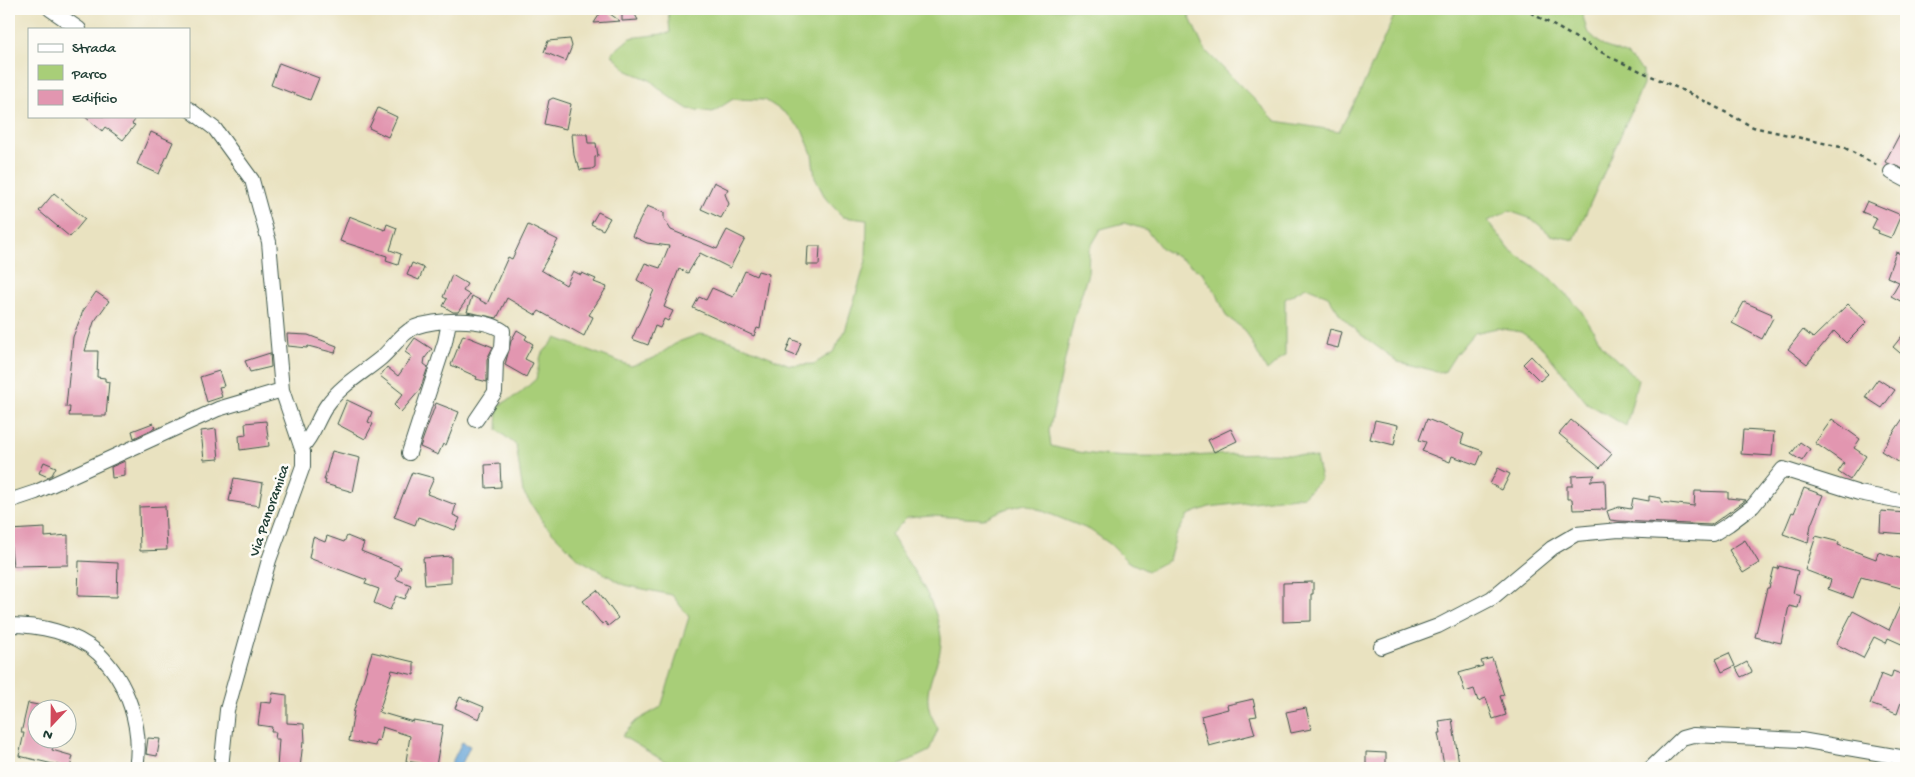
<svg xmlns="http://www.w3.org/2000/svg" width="1915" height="777" font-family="'Gochi Hand',sans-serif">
<rect width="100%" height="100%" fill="#fdfcf7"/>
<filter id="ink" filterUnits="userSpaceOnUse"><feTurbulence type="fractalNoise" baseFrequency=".02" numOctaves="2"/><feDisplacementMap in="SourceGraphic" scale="10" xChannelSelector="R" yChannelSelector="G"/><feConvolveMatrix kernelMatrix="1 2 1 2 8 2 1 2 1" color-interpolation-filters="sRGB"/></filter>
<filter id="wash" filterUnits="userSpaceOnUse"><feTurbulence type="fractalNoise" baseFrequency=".0096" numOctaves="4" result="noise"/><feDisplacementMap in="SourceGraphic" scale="20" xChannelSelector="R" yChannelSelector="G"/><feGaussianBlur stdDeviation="1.12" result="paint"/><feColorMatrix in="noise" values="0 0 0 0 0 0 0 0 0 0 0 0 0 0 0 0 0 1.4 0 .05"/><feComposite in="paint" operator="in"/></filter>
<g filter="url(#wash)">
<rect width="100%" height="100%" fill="#e9e2c0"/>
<path fill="#a8ce78" stroke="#648656" d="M668 9H1186L1204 49 1276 121 1339 131 1361 90 1397 9H1581L1587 31 1603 46 1626 54 1643 71V85L1574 240 1551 235 1532 219 1509 211 1488 221 1510 250 1548 276 1580 309 1604 348 1638 380 1626 426 1587 403 1541 346 1521 332 1497 328 1474 333 1456 354 1444 373 1398 362 1360 334 1341 316 1328 296 1306 287 1285 299V355L1267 371 1245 330 1226 316 1217 294 1202 273 1183 260 1162 249 1147 230 1124 223 1101 229 1089 250 1088 273 1074 319 1049 431 1051 446C1103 460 1156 458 1210 455 1245 454 1281 450 1316 458L1321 479 1304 496 1209 507 1188 515 1176 536 1169 560 1148 571 1127 561 1110 544 1090 530 1025 504 1005 509 983 519 932 516 907 518 891 534C910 569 936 596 941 637 943 661 923 683 929 708 930 715 935 722 938 729L929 751 894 768H743L712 766 687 768 664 761 622 736 636 721 661 707 689 617 672 595 624 585 579 559 545 525 523 492 516 445 497 430 498 406 519 394 536 379 541 355 556 338 631 366 654 358 678 342 700 334 723 338 790 365 814 364 833 352 845 331 866 261 867 220 843 217 826 199 815 178 812 154 803 131 785 113 765 100 733 99 713 112 688 109 668 96 650 80 628 71 611 54 630 38 670 33Z"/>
<path fill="#64a2d6" stroke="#427085" d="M462 742 470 746 460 768 450 766Z"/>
<g id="blocks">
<path fill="#e296b0" d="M603 9 620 21 594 23Z
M622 9H632L638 20 622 21Z
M570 39 572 46 566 61 544 52 548 41Z
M279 63 319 78 310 100 271 85Z
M553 98 571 104 566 129 544 124 549 100Z
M378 108 397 117 388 137 369 128Z
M84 116H138L132 124 135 125 123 140 105 127 102 131Z
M1906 122V170L1885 162Z
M151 132 173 142 159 174 137 164Z
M572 134H587L588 143H596L598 156 595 157V167L592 169 580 170 578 162H576L574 155Z
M714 182 728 189 725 194 729 204 721 218 701 209Z
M54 193 85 219 70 237 39 211Z
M1867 201 1901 215 1891 238 1878 233 1879 231 1872 228 1877 218 1862 212Z
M647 206 664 213V219L671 230 717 249 727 230 745 239 730 268 700 253 688 273 679 269 664 307 673 311 668 321 664 319 660 328 655 326 648 345 632 339 654 290 637 280 645 263 660 268 669 246 647 243 632 236Z
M598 212 610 218 603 230 591 224Z
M349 216 385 230 387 224 397 228 390 250 401 254 398 265 386 261 387 256 340 241Z
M528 225 558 240 541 270 566 285 573 271 581 275 582 273 596 279 594 282 607 287 589 315 593 317 584 336 539 311 536 315 507 298 497 318 467 312 472 296 487 304 508 257 512 259Z
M808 246H820L819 265H807Z
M1896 252 1906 256V304L1891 296 1899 282 1887 277Z
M412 263 424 268 419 280 407 275Z
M745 271 756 276 758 271 769 274 760 329 757 328 754 336 693 308 699 297 706 300 712 288 733 297Z
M452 275 467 284 463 291 470 295 458 312H453L443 306 447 299 443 297Z
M96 292 109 301 94 322 85 351H98L97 377 105 378V381L109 382 106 416H69L70 407H66L73 337 83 311Z
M1744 302 1772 314 1771 317 1773 318 1762 339 1732 323Z
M1848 304 1867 322 1846 343 1834 331 1807 364 1788 349 1803 330 1813 338Z
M1330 329 1342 332 1338 348 1326 345Z
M517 330 527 336 525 339 533 344 525 359 533 363 526 377 505 365 511 341Z
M1906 331V358L1893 347Z
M287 334 308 335 337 346 335 353 308 346 307 348 288 346Z
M463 335 493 347 487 359V382L476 379 477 377 451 365Z
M415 338 432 349 425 358 424 364 428 367 420 390 401 412 394 405 403 394 380 376 387 367 398 376 412 357 405 352Z
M791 339 801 343 796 356 786 352Z
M270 353 271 367 250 372 245 361Z
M1531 356 1548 374 1540 381 1523 364Z
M219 371 224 386 219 387 222 397 207 402 200 377Z
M1878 379 1895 390 1882 408 1865 397Z
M347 400 372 412 368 422 373 424 365 439 337 424Z
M436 403 459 412 446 445 443 444 438 455 420 447Z
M1906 414V453L1900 463 1881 451Z
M1427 419 1464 434 1461 443 1483 451 1477 465 1452 456 1450 462 1422 451 1426 442 1419 440Z
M1832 419 1860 439 1854 448 1866 456 1850 480 1838 472 1844 463 1815 443Z
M1375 420 1398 425 1394 445 1370 439Z
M1571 420 1612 454 1600 468 1559 434Z
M266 421 269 446 240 450 239 436 246 435 245 423Z
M153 423 155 428 134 438 132 431Z
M216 429 219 459 204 460 201 431Z
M1231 429 1237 441 1214 452 1208 440Z
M1743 430 1774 432 1772 456 1741 454Z
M1800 442 1810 449 1802 461 1791 454Z
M332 451 360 458 353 492 325 484 326 480H324Z
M125 461V476L112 478 111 467Z
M44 462 56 467 52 475 48 477 39 473Z
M500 464 501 487 486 488 485 465Z
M1498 468 1510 474 1502 490 1490 484Z
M412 472 434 478 427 494 456 505 453 515 460 518 455 530 418 517 415 525 394 517Z
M1595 475 1590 481 1605 480 1606 509 1573 510 1572 499H1567V486H1572V476Z
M234 478 263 483 259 506 229 501Z
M1804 488 1823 495 1811 525 1808 543 1783 534 1792 512 1794 513Z
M1695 491 1728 492V498L1746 500 1711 525 1619 521 1610 520 1607 511 1619 507 1631 509 1633 498 1649 501V496L1661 498V502L1694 506Z
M165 506 167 550 140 551 139 507Z
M1881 511 1906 513V534L1880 532Z
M45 528V537L68 535V565L13 566 9 530Z
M327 536 344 542 347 536 364 543 361 551 401 567 396 579 411 585 405 599 396 596 390 610 374 603 379 589 365 584 367 580 309 558 313 537 325 542Z
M1816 536 1839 542 1838 545 1876 559 1878 552 1906 560V574L1901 588 1861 577 1853 598 1828 589 1831 580 1805 570Z
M1745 540 1759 563 1743 573 1729 550Z
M451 556V583L425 585 423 558Z
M79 561 118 563 117 597 78 596Z
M1779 566 1798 571 1793 593 1801 595 1798 608 1789 606 1781 643 1755 637 1767 588H1769L1774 568 1778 569Z
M1313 582V594H1311V621L1283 622V583Z
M597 590 618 618 608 626 605 622 603 624 600 622 583 601Z
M1906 592V646L1888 638 1886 643 1874 637 1863 658 1836 644 1853 611 1889 630Z
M372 652 414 662V675L392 670 379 712 413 722V720L443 725 436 766 406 761 410 736 382 727 379 741 376 740 375 746 349 741 354 710Z
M1729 653 1735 666 1722 672 1716 659Z
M1492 658 1504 695 1500 696 1506 715 1493 719 1486 698 1478 701 1474 689 1465 692 1459 673 1483 666 1481 661Z
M1747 662 1752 672 1741 677 1736 668Z
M1893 671 1906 676V688L1897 714 1870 704 1881 674 1891 678Z
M273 693 287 695V723L304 724 305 742H303L300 768H277L279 739H275L276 732H271L272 727 258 725 261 702 271 703Z
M460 697 484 707 479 719 455 708Z
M1253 699 1257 716 1250 717 1255 734 1209 746 1201 716 1228 709 1227 705Z
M28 703 38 705V740H55L52 750 73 756 70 768 19 756 24 733H21Z
M1306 708 1311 729 1291 733 1286 712Z
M1452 719 1459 763 1444 765 1438 733H1441L1439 721Z
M148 738 160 739 157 756 146 754Z
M1366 752 1386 753V768H1366Z"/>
</g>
</g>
<g filter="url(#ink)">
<use href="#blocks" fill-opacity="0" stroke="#3d5649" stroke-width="1"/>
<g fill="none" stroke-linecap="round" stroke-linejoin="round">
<defs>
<path id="minor" d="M50 9 79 29
M189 109 215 129 252 180 269 242 282 390 303 452V466L269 560 227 710 221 768
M1891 172 1906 180
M302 447C314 435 317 419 327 405 341 385 363 373 381 358 392 349 401 333 415 327 437 319 484 317 503 331L502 348 496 360 495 392 476 420
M409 453 445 342 449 322
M9 501 36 492 218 409 282 390
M9 625C38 625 75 632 98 653 128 682 143 728 136 768
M1381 647 1438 626 1492 598 1552 548 1576 534 1619 530 1713 534 1729 524 1753 506 1783 469 1859 493 1906 502
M1651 768 1682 738 1693 735 1801 740 1906 758"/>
</defs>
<use href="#minor" stroke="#3d5649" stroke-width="16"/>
<path stroke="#3d5649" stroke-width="2.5" stroke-dasharray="4 4" stroke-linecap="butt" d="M1524 9 1612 58 1695 96 1753 127 1845 148 1880 167"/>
<use href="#minor" stroke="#fff" stroke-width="14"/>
</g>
</g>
<g text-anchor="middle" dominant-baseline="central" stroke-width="5" stroke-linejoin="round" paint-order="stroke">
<g font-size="15" fill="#1f3d34" stroke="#fdfcf7">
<text transform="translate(270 511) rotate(-71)">Via Panoramica</text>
</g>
</g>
<rect width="1915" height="777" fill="none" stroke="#fdfcf7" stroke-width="30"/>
<rect x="28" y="28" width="162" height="90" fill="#fdfcf7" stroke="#a4b0a9"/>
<rect x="38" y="44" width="25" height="8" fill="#ffffff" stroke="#a4b0a9"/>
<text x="72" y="52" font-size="15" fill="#1f3d34">Strada</text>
<rect x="38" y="65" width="25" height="15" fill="#a8ce78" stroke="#a4b0a9"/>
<text x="72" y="78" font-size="15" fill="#1f3d34">Parco</text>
<rect x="38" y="90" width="25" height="15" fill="#e296b0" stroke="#a4b0a9"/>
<text x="72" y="102" font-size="15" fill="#1f3d34">Edificio</text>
<g transform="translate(52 724) rotate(202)"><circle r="24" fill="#fdfcf7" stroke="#a4b0a9"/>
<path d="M0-4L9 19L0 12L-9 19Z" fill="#d1495b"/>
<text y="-8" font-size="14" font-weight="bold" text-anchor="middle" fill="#1f3d34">N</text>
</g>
</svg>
